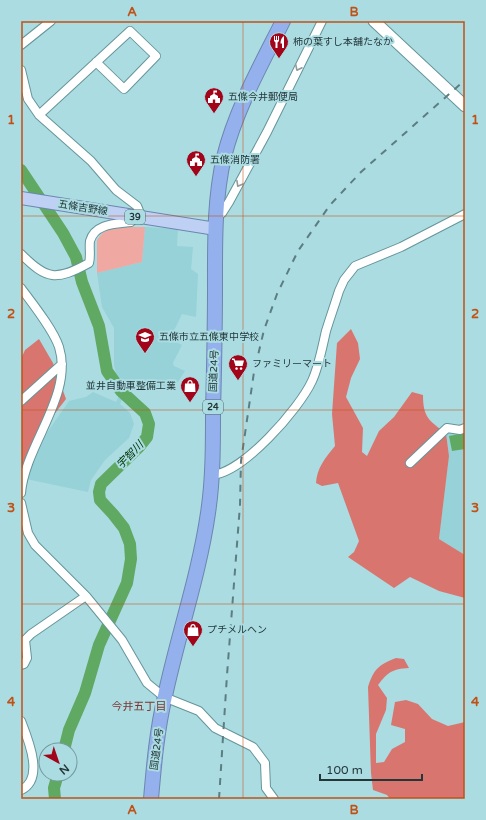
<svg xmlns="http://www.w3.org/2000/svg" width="486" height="820" font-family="'Varela Round','Noto Sans JP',sans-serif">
<rect width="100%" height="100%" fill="#abdce2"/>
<path fill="#96d2d8" d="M145 227 178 229 177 246 193 247 191 269 198 274 196 317 182 314 170 339 182 345 173 363 174 366 185 371 176 385 147 389 128 386 120 404 130 413 134 424 129 438 105 460 91 480 88 492 26 479 37 447 69 401 86 397 93 392 116 402 124 385 116 374 114 365V328L102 307 97 273 142 262Z
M465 429V555L439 539 449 456 446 433Z"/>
<path fill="#f0a8a2" d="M112 227H145L142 262 97 273V240L105 230Z"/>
<path fill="#d9756f" d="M351 329 358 343 360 359 351 378 346 397 363 428 362 452 367 456 379 431 394 417 412 392 423 395C423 417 429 421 446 433L449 456 439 539 465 555V598L439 591 410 577 394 588 348 557 354 552 359 541 338 483 322 486 316 483C317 468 325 458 335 446L332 414 337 343Z
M39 339 53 363 66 399 33 442 21 472V359L25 350Z
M396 658 404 659 409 668C392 669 388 672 378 685L387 698 386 710 376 734V763L384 762 392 749 405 742V729L391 725 395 702 406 700 418 704 432 719 448 726 465 722V799H390L387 795 373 790 371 773 368 687C374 669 378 665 396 658Z"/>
<path fill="#60a962" d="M465 433V449L452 451 449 436Z"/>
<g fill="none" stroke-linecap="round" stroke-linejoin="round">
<path stroke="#60a962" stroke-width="12" d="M21 170 63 233 76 257 82 282 99 326 107 371 121 391 145 413 149 424 147 437 139 447 101 484 99 492 100 500 113 514 124 528 130 544 131 559 127 583 99 645 85 693 69 730 64 750
M55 799 54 788 58 774"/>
<defs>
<path id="street" d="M21 45 51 21
M21 70 28 99 39 115 91 161 116 190 137 206 142 218
M39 115 130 31 156 56 124 89 96 62
M217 217 222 213 229 202 267 132 322 21
M21 254C47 280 56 281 89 263 91 256 89 248 90 241 95 223 117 224 131 222L135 217
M21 288C32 303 53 329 59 347 74 395 25 445 21 493
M21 401 62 364
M410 463 447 428 460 430 465 428
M212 475C243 473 299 409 312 381 319 366 322 348 326 331 330 318 335 304 339 291L344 280 355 266 401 247 465 214
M21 503 28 533 35 545 86 596 122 640 147 683 164 697 199 711 215 728 253 747 265 763 266 788 274 799
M21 665 24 664 27 658 25 640 31 634 86 596
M21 721C28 739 45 779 21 790"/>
<path id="secondary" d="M374 21 465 106"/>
<path id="primary" d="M21 198 216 229"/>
<path id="highway" d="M151 799C154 764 157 730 165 696 178 635 199 575 208 513 213 480 213 446 213 413 214 371 215 330 215 289 215 245 214 200 224 157 236 109 261 65 283 21"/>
</defs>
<use href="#street" stroke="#65959a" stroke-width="10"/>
<use href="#secondary" stroke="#65959a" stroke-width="13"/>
<use href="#primary" stroke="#6c86af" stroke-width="14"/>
<use href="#highway" stroke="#6c86af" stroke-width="16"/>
<use href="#street" stroke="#fff" stroke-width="8"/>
<use href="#secondary" stroke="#fff" stroke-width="11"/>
<use href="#primary" stroke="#bfd0f5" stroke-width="12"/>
<use href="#highway" stroke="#94b1ee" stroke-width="14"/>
<path stroke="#5d7d81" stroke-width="2" stroke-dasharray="7 7" stroke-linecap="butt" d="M219 799 227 675 240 505 241 461 254 372 264 330 277 294 298 251 330 205 361 172 465 80"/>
</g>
<defs><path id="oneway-chevron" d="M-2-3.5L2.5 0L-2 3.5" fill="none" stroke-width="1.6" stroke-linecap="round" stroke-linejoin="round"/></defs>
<g stroke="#919b9c">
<use href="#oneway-chevron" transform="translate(298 68) rotate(116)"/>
<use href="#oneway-chevron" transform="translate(239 184) rotate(119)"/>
</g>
<path fill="none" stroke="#c15215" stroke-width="1" stroke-opacity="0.55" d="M243 21V799M21 216H465M21 410H465M21 604H465"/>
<defs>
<symbol id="restaurant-pin" viewBox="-11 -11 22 30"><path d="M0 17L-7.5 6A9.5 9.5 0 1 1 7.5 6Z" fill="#a2051a" stroke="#abdce2"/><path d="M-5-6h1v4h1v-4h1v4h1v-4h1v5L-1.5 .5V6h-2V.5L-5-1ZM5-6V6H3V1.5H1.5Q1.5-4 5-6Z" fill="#fff"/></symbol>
<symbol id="civic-pin" viewBox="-11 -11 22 30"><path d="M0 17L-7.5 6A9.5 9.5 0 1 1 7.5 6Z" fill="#a2051a" stroke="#abdce2"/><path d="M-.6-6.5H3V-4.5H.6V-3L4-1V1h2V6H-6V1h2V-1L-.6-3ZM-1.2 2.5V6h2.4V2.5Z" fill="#fff"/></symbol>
<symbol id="school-pin" viewBox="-11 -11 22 30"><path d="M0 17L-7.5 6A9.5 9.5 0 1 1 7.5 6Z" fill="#a2051a" stroke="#abdce2"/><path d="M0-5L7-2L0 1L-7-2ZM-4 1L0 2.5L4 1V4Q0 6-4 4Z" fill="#fff"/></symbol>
<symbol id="supermarket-pin" viewBox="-11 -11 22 30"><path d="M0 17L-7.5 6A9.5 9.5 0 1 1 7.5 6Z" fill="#a2051a" stroke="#abdce2"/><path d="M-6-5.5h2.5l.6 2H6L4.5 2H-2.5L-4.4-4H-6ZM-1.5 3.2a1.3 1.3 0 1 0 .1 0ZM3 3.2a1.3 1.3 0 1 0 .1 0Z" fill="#fff"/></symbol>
<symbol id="shop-pin" viewBox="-11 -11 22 30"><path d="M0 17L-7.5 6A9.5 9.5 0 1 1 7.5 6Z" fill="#a2051a" stroke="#abdce2"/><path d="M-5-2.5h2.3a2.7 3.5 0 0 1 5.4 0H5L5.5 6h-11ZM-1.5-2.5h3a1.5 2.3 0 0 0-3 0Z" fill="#fff"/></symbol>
</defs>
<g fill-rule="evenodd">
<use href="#restaurant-pin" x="268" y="31" width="22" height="30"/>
<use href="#civic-pin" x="203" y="86" width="22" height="30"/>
<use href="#civic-pin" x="185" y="149" width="22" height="30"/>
<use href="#school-pin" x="134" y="326" width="22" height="30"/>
<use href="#supermarket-pin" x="227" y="353" width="22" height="30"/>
<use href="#shop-pin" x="179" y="375" width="22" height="30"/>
<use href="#shop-pin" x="182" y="619" width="22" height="30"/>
</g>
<g text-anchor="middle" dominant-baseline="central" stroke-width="4" stroke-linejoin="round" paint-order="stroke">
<g fill="#abdce2" stroke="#4c686c" stroke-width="1">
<rect x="125" y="210" width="20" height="14" rx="3"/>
<rect x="203" y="400" width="20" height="14" rx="3"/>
</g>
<g font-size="9" font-weight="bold" fill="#233739">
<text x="135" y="217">39</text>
<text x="213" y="407">24</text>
</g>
<g font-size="10" fill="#233739" stroke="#abdce2" text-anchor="start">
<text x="293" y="42">柿の葉すし本舗たなか</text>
<text x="228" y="97">五條今井郵便局</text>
<text x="210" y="160">五條消防署</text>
<text x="159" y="337">五條市立五條東中学校</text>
<text x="252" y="364">ファミリーマート</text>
<text x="176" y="386" text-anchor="end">並井自動車整備工業</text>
<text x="207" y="630">プチメルヘン</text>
</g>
<g font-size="10" fill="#233739" stroke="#abdce2">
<text transform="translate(83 208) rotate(9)">五條吉野線</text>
<text transform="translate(214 371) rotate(-88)">国道24号</text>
<text transform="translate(157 749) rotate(-82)">国道24号</text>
</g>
<g font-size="11" font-style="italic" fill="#003505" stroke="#abdce2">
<text transform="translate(130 455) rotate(-46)">宇智川</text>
</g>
<g font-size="11" fill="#7c3532" stroke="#abdce2">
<text x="139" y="706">今井五丁目</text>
</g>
</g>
<rect width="486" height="820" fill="none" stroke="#abdce2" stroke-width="44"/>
<g transform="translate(58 762) rotate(140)"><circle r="19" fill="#abdce2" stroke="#759a9e"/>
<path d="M0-3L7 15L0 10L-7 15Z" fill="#a2051a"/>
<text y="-6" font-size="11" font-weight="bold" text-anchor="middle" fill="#233739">N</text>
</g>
<path d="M320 774v6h102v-6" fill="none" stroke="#233739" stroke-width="2"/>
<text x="326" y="774" font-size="12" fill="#233739" stroke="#abdce2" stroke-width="3" paint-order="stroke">100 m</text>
<rect x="22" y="22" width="442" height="776" fill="none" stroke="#c15215" stroke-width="1.5"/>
<g font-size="13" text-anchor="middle" font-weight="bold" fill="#c15215">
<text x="132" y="16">A</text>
<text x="354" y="16">B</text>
<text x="11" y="124">1</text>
<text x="475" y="124">1</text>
<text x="11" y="318">2</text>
<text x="475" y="318">2</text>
<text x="11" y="512">3</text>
<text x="475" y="512">3</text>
<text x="11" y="706">4</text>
<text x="475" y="706">4</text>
<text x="132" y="814">A</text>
<text x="354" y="814">B</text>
</g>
</svg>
